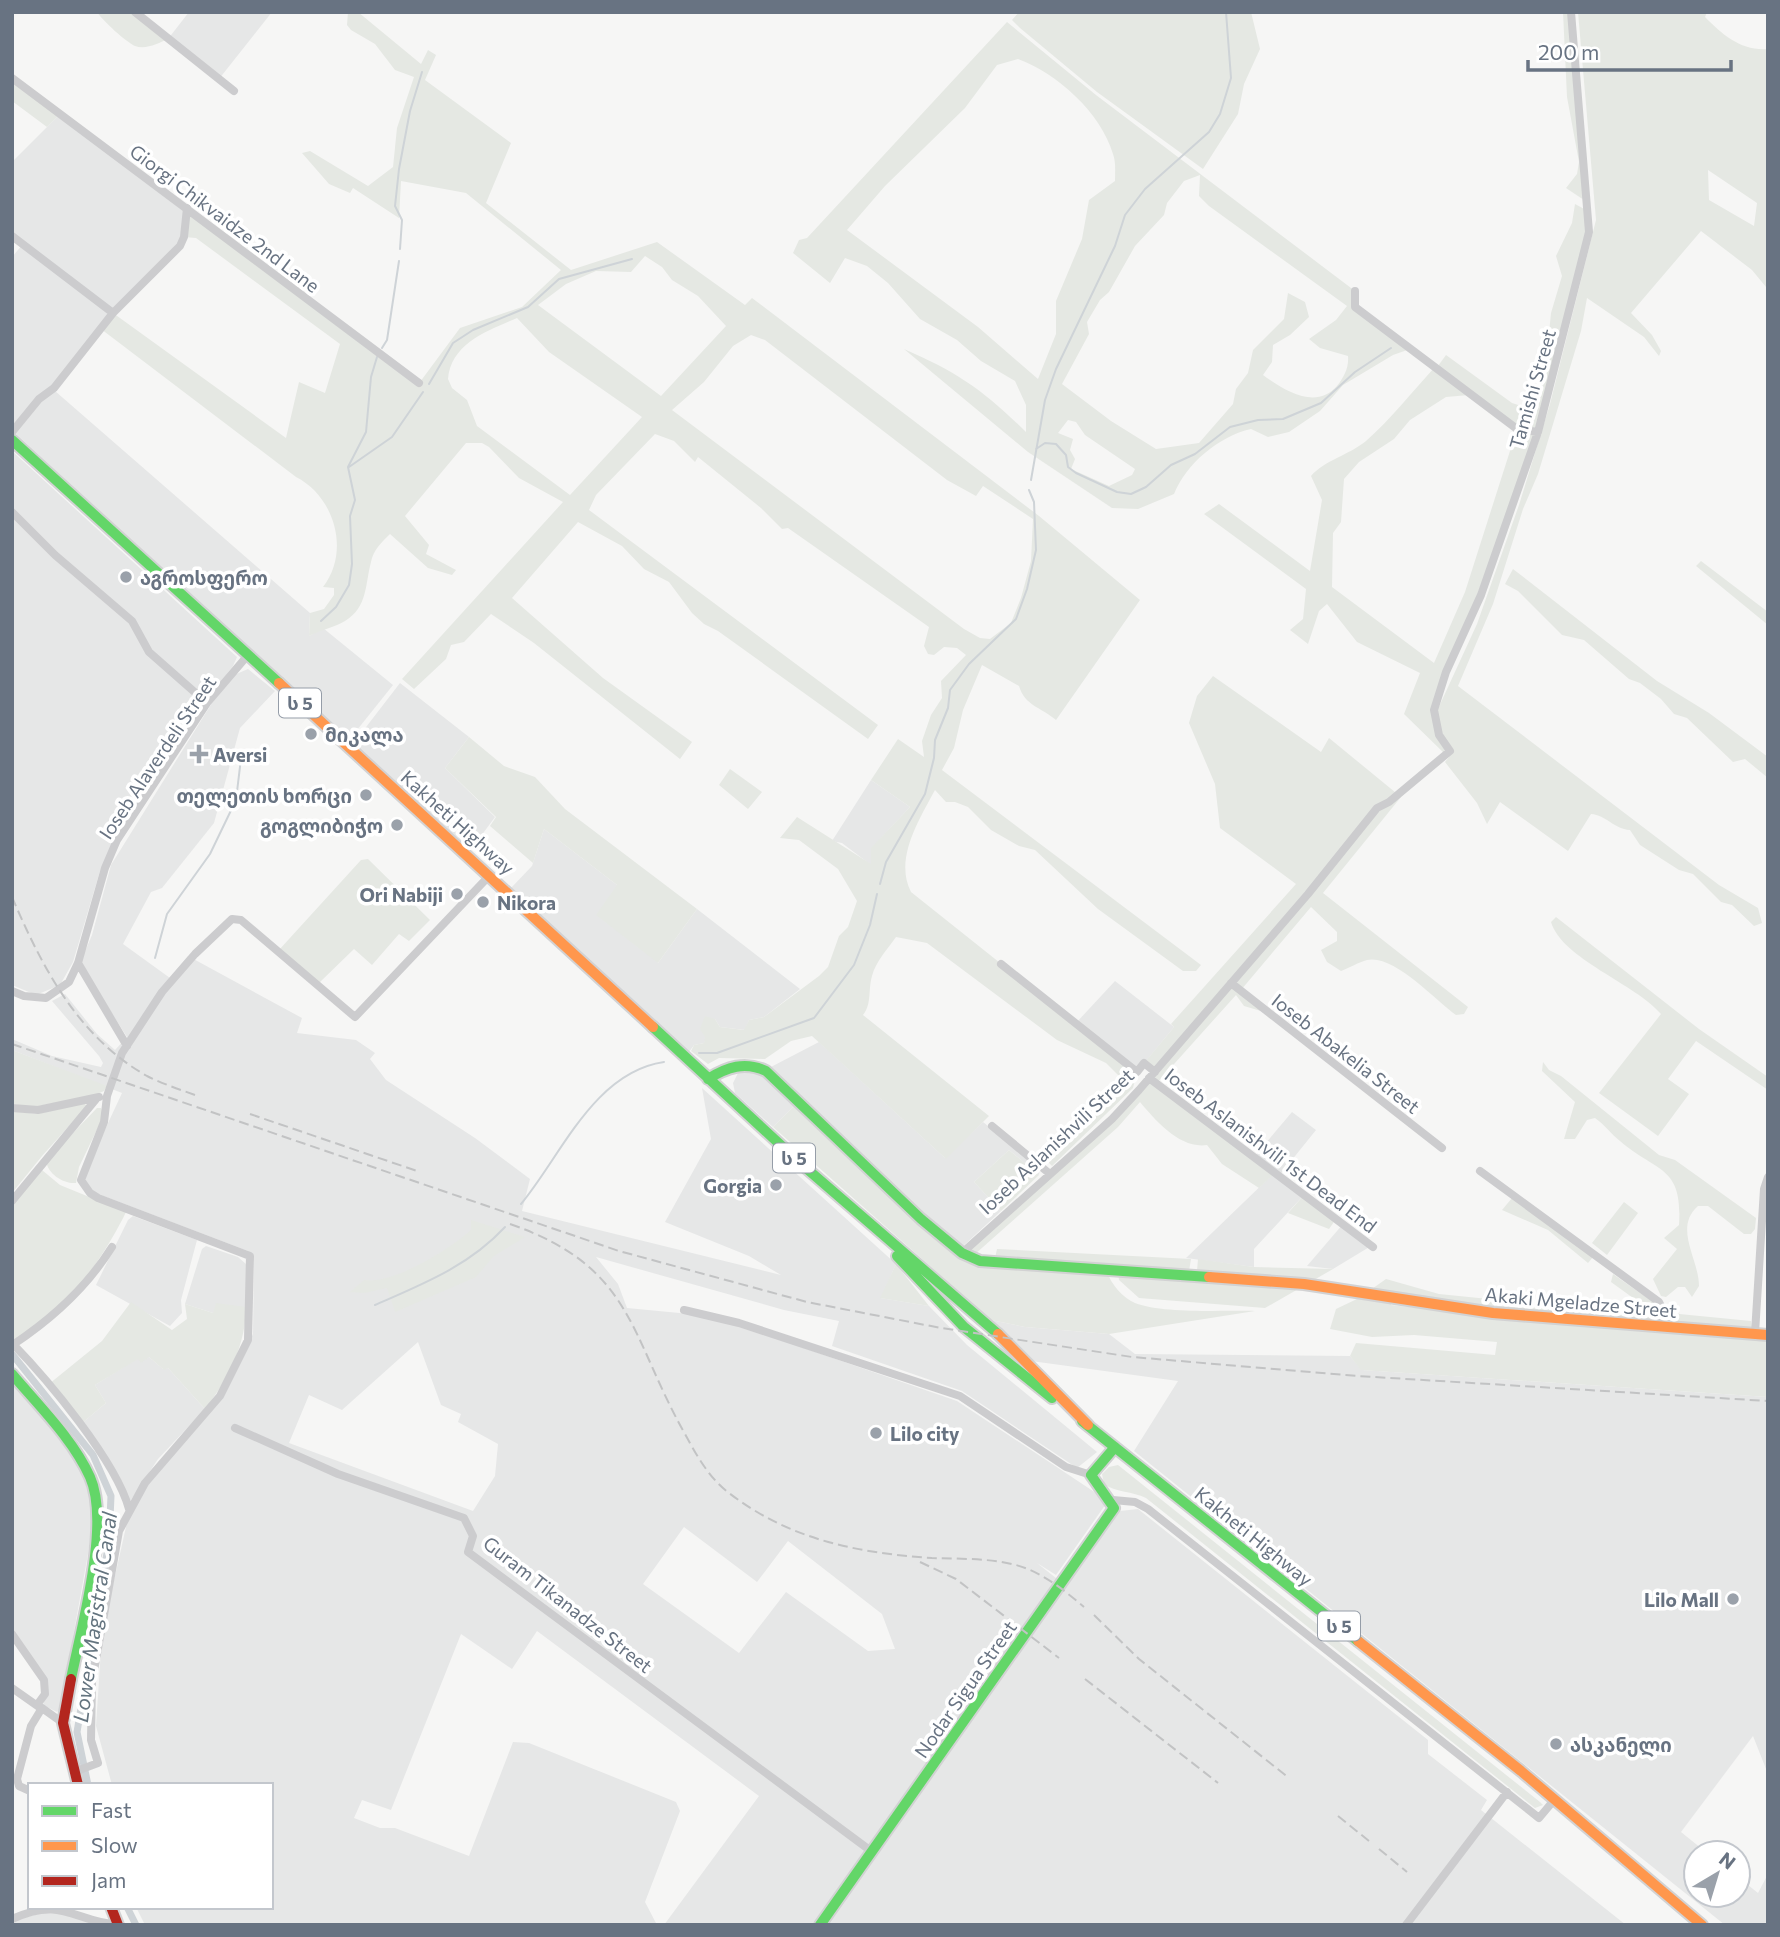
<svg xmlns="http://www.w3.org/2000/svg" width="1780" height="1937" font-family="Commissioner,'Noto Sans Georgian',sans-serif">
<rect width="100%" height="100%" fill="#f6f6f5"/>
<path fill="#e6e7e7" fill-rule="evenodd" d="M189 12H272L219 79 168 39Z
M59 115 187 208 184 237 113 313 55 391 310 613 309 636 323 628 393 685 349 740 14 432 12 257 23 244 12 236V162Z
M12 451 237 657 233 666 207 699 100 871 73 962 60 985 36 995 12 985Z
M248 669 275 691 240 728 214 823 162 888 151 892 123 944 170 978 188 956 302 1018 297 1033 356 1040 375 1053 370 1059 386 1080 475 1138 530 1179 522 1211 781 1275 749 1256 665 1222 711 1139 702 1088 896 1264 881 1298 929 1306 967 1345 1097 1452 1077 1468 962 1391 832 1346 839 1321 784 1310 596 1257 618 1284 627 1308 711 1316 957 1401 1108 1501 1056 1575 1037 1563 1066 1586 1120 1511 1138 1509 1428 1740V1754L1487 1800 1481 1810 1626 1925H664L759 1796 537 1631 512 1669 461 1634 391 1810 362 1800 354 1818 380 1828H395L469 1856 513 1742 529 1743 676 1802 680 1811 645 1902 657 1925H145L136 1907H271V1785H112L96 1726 102 1634 128 1518 149 1481 219 1401 241 1358 253 1334 254 1261 248 1251 93 1192 83 1177 122 1093 12 1050V1039L52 1056 101 1067 103 1063 99 1056 52 1001 65 994 97 1034 115 1050 127 1037 80 963 92 935 111 865 212 703 234 675ZM418 1342 441 1405 461 1414 458 1422 498 1444 495 1476 473 1511 289 1443 309 1395 342 1410ZM684 1527 757 1582 788 1541 882 1614 895 1649 868 1651 786 1592 739 1653 643 1584Z
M400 683 469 737 445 768 495 817 470 851 353 744Z
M871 780 910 807 881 838 871 865 842 843 832 841Z
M544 829 617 885 658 963 697 909 800 989 764 1017 749 1020 745 1030 720 1027 715 1019 704 1043 694 1045 689 1052 511 888 532 866Z
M1115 981 1174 1027 1137 1072 1076 1023Z
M819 1042 945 1158 983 1122 1040 1168 1039 1175 1009 1150 974 1182 1001 1211 961 1248 911 1207 769 1068Z
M754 1070 771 1080 795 1105 773 1127 735 1093 733 1083 738 1073Z
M1292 1112 1316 1130 1279 1176 1304 1195 1254 1249V1267L1186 1258 1274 1173 1254 1157Z
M133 1216 197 1240 181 1300 182 1313 170 1326 96 1285 128 1220Z
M1343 1224 1371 1246 1333 1269 1307 1266Z
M206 1246 238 1257 246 1264V1307L213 1313 185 1304 202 1249Z
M991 1320 1025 1327 1109 1334 1135 1354 1350 1356 1362 1370 1768 1397V1774L1753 1736 1681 1832 1707 1853H1696V1895H1738V1877L1758 1893 1768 1874V1925H1725L1134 1451 1178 1381 1031 1361Z
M149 1357 163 1369 168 1368 205 1409 158 1459 129 1503 81 1424 106 1403 95 1385 138 1358Z
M12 1380 68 1451 84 1476 91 1498 93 1518 88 1554 60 1709 57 1712 43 1705 48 1685 12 1631Z
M43 1913 64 1914 96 1925H12L15 1920Z"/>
<path fill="#e5e8e3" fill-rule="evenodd" d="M97 12H135L168 39C159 43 146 50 135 46 125 41 104 22 97 12Z
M348 12H358L421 64 428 50 436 55 425 80 511 143 486 203 571 270 657 242 745 305 752 298 1039 516 1140 600 1056 720C1041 707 1025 706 1019 686L982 665 963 710 954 748 942 770 1201 965 1196 971H1183L1098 909 1035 850 1019 846 991 830 968 807 955 802H946L935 790C919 820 894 859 911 892L1137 1072 1133 1088 1052 1166 1048 1162 1127 1084 1106 1063 1057 1040 927 943 896 937C887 950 876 961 872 976 868 990 872 1004 863 1015L989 1116 946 1159 812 1036 791 1041 765 1059 719 1058 708 1064 691 1051 694 1045 704 1043 705 1037 700 1029 705 1016 715 1019 720 1027 744 1030 749 1020 764 1017 819 976 828 967 839 936 848 927 857 901 838 869 799 840 780 838 797 817 871 864V848L910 807 871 780 898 739 924 757 922 741 931 715 942 698 941 681 966 655 957 648 944 647 934 655 928 654 924 646 929 627 788 528 782 529 761 508 698 457 695 462 674 441 655 434 596 495 589 510 878 725 868 739 718 631 704 624 692 613 669 582 644 569 622 546 578 522 512 598 603 678 692 742 680 759 534 643 491 614 464 642 451 645 446 659 414 689 402 679 563 502 519 478 489 447 482 443H466L405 516 429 545 426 554 456 570 452 575 428 568 390 534C382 542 373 550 371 562 365 584 368 607 345 621 336 627 320 630 309 636L310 613 324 609 334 595V588L323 587C351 551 334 496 296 477L101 329 113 313 286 438 299 382 325 393 340 344 196 238 184 237 187 208 420 382 460 328 522 307 561 270 466 193 401 181 399 218 353 188 350 193 329 184 302 153 310 151 368 186 393 167 397 128 414 77 395 70 375 44 351 30 347 25ZM645 256 662 267 672 280 698 296 726 326 661 396 538 305 566 284 596 271 631 272ZM517 318 549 352 642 417 570 495 477 426 467 400 452 388 448 379C451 343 489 330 517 318ZM751 335 765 340 947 480 976 496 983 486 1033 519 1031 561 1021 598 1011 623 990 639 980 638 964 629 672 410 704 382 733 346Z
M1019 12H1251L1260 49 1244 84 1238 114 1203 169 1097 92 1020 28 1012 20Z
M1563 12H1569L1584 200 1566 188 1577 174 1579 162 1567 97Z
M1578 12H1707L1705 17C1723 35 1741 51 1768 49V317L1766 287 1752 270 1701 231 1631 313 1652 335 1661 351 1659 356 1644 337 1587 298 1581 331 1538 474 1523 509 1493 604 1458 686 1719 885 1758 908 1762 923 1754 926 1732 905 1721 902 1693 874 1679 870 1640 845 1630 830C1614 829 1606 815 1591 814L1568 851 1500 802 1487 824 1477 803 1445 762 1453 752 1442 734 1437 711 1477 624 1519 505 1550 404 1596 220ZM1708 170 1757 203 1754 226 1709 200Z
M1007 22 1096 95 1355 291V307L1410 349 1393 355 1343 385 1320 411 1289 432 1268 437 1251 429C1219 436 1186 464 1174 494L1138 509 1112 508 1028 452 904 349C959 373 983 390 1026 432V405L1015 381 981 361 957 340 920 319 888 283 867 266 845 258 830 283 793 253 799 240 807 238ZM1018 59C1057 73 1101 113 1113 154 1116 162 1115 172 1115 181L1089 200 1082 239 1056 301V334L1038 379 978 327 847 230 885 186 965 108 997 65ZM1200 175 1199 196 1209 206 1347 306 1336 320 1309 339 1320 348 1348 356C1349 368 1344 377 1337 386 1316 410 1285 391 1263 375L1272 362 1273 345 1290 335 1309 317 1305 302 1288 293 1284 319 1253 350 1248 373 1236 389 1233 404 1199 443 1156 449 1111 421 1062 384 1089 334 1087 322 1100 300 1109 292 1135 246 1164 215 1167 203 1184 181ZM1068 420 1076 422 1085 435 1135 469 1132 475 1109 486 1071 469 1075 459 1070 450 1073 439 1058 433Z
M12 78 59 115 47 127 12 101Z
M1575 204 1588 211V221L1538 432 1434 710 1447 756 1404 714 1420 673 1357 642 1327 604 1319 611 1308 644 1290 630 1303 619 1306 589 1204 514 1219 504 1310 571 1322 500 1311 476C1325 460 1349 455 1366 441 1391 419 1412 392 1434 368L1469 395 1446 397 1410 420 1394 439 1359 462 1344 479 1341 522 1333 533 1332 587 1434 663 1465 592 1517 429 1438 366 1446 355 1512 403 1531 409 1544 383 1551 313 1562 276 1556 256 1572 223Z
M1701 561 1768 612V625L1696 566Z
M1513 569 1657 681 1709 713 1768 757V778L1745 759 1733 762 1687 718 1674 714 1661 699 1640 683 1629 679 1584 640 1562 635 1518 591 1505 584Z
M1213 676 1321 752 1329 738 1401 797 1323 893 1468 1007 1464 1014 1456 1015C1436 1001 1394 954 1367 960 1359 962 1349 968 1341 971L1327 962 1321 950 1337 941V932L1311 907 1241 990 1271 1014 1244 1006 1236 995 1157 1083 1275 1173 1259 1188 1222 1164 1207 1145C1180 1149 1156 1121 1140 1102L1118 1127 974 1255 969 1250 1055 1173 1149 1078 1154 1071 1144 1063 1174 1027 1171 1024 1296 884 1220 828 1215 784 1189 723 1197 696Z
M469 737 504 766 535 777 565 809 697 909 658 963 596 915 617 885 544 829 533 863 490 826 496 817 445 768Z
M730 769 762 792 748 809 719 785Z
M368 859 430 920 409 941 399 934 372 965 354 949 319 983 279 950 361 860Z
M1556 917 1699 1029 1768 1077V1090L1696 1041 1668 1079 1689 1094 1658 1136 1599 1093 1661 1014C1636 984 1562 959 1551 922Z
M12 1050 107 1086 104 1091 95 1095 34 1107 12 1104Z
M1543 1062 1549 1070 1561 1076 1659 1155 1675 1160 1756 1218 1755 1229 1751 1234H1744L1708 1206H1698C1673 1228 1699 1259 1699 1286L1692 1297 1685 1287H1678L1666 1297 1661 1296 1653 1279 1677 1249 1664 1238 1679 1225C1683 1165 1657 1173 1620 1141 1611 1134 1605 1125 1595 1118L1587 1120 1575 1139H1564L1575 1102 1542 1071Z
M84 1103 87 1106 42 1156 12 1193V1111L37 1114Z
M795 1105 958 1256 1107 1272C1111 1284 1123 1298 1135 1303 1163 1314 1224 1310 1255 1311L1109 1334 1025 1327 991 1320 773 1127Z
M97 1108H101L103 1117 79 1167 76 1183C63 1184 48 1174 46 1161Z
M1009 1150 1039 1175 1001 1211 974 1182Z
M42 1170 60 1185 126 1212C108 1250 57 1330 12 1340V1203Z
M1304 1195 1336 1219 1329 1229 1288 1213Z
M1512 1198 1593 1257 1588 1263 1548 1230 1502 1210Z
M1624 1202 1638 1213 1607 1255 1592 1243Z
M471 1220 525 1237 494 1256 476 1277 395 1312 387 1288 364 1293 350 1292 364 1280C393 1285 450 1249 471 1230Z
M997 1249 1191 1259 1189 1271 995 1258Z
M1198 1259 1254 1267 1333 1269 1265 1308 1139 1298 1119 1280 1118 1273 1254 1279 1253 1274 1197 1271Z
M896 1264 929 1306 880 1298Z
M1613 1274 1657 1305 1656 1320 1482 1307 1392 1293 1391 1305 1531 1321 1768 1339V1397L1361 1370 1350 1356 1356 1343 1495 1355 1497 1342 1414 1335 1372 1337 1330 1329 1336 1309 1359 1298 1386 1279 1439 1294 1538 1304 1638 1309 1640 1303 1611 1282Z
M131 1302 172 1330 187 1319 185 1304 213 1313 216 1303 246 1307C246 1344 228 1380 205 1409L168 1368 164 1370 149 1357 141 1363 138 1359 95 1385 106 1403 81 1424 49 1384 102 1341Z
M1669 1313 1751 1321 1752 1328 1668 1321Z
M1118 1465 1540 1802 1543 1805 1535 1808 1146 1498C1132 1491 1117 1493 1104 1484L1102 1474 1109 1467Z"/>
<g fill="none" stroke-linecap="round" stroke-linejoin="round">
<path stroke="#ced3d7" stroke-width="2" d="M400 249 402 220 395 206 399 169 410 111 422 72
M382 348 387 340 399 261
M429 384 453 343 473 330 528 307 559 279 632 259
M1036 449 1045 443 1056 444 1066 455 1068 467 1076 473 1117 492 1131 494 1146 487 1171 465 1195 454 1230 427 1258 420 1283 419 1321 403 1355 372 1391 348
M349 467 392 437 423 392
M1031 480 1045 400 1056 369 1115 246 1125 215 1145 189 1209 132 1220 114 1231 78 1226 12
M321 621 336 607 349 585 352 564 350 516 355 500 348 467 366 432 371 377 377 357
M880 884 886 862 925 794 934 758 935 740 948 708 950 690 969 664 1016 619 1027 589 1036 550 1034 502 1029 490
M155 958 167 914 210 854 236 800 242 750
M699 1053H717L814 1018 854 965 870 925 877 894
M521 1204C561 1156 594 1072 664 1062
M375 1305C423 1284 469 1266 505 1227"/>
<path stroke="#ced3d7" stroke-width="7" d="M12 1354 93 1455 111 1496 109 1541 77 1732 88 1785
M127 1907 136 1925"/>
<defs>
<path id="fast" d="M12 440 279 683
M653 1027 799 1162 998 1334
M708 1079C727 1067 745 1061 766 1071L921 1219 962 1253 980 1261 1209 1277
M897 1256 964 1327 1052 1398
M12 1374C39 1406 73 1439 90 1477 111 1524 81 1628 71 1679
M1082 1421 1358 1641
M820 1925 1114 1508 1091 1475 1115 1447"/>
<path id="slow" d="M279 683 653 1027
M1209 1277 1304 1284 1493 1313 1768 1335
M998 1334 1088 1425
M1358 1641 1521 1771 1702 1925"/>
<path id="jam" d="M71 1679 63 1723 78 1785
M111 1907 118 1925"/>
</defs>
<use href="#fast" stroke="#d2d2d3" stroke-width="14"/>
<use href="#slow" stroke="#d2d2d3" stroke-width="14"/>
<use href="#jam" stroke="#d2d2d3" stroke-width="14"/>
<path stroke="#ccccce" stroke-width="8" d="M135 12 234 91
M12 78 419 383
M12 236 113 313
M1355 291V307L1517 429 1538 432
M12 432 39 399 54 388 113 313 180 246 184 237 187 208
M12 512 55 555 132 621 149 652 207 703
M78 963 127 1046
M1001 964 1137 1072 1144 1063 1155 1072
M1231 983 1442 1148
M12 991 24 996 46 998 69 982 78 963 105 868 117 840 207 703 248 655
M1149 1078 1373 1247
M12 1108 38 1110 99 1097
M992 1126 1050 1174
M1480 1171 1659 1302 1662 1308 1661 1326
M12 1201 97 1098
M962 1253 1112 1119 1139 1090 1308 894 1377 808 1389 802 1450 751 1439 735 1434 710 1446 672 1481 595 1538 432 1589 232 1571 12
M684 1310 739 1323 960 1396 1066 1467 1091 1475
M1755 1333 1764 1189 1768 1177
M12 1343C48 1380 116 1461 129 1509
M14 1344C53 1318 87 1287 112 1247
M235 1428 338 1474 464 1518 473 1536 468 1552 871 1851
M1113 1500 1135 1502 1148 1509 1539 1818 1555 1799
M12 1634 44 1680 45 1694 37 1705
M12 1688 39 1707
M74 1772 98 1763 91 1740 92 1682 119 1531 145 1483 220 1396 248 1340 250 1256 98 1198 90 1193 81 1180 104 1122 107 1096 122 1053 162 992 195 954 232 919 241 920 355 1017 490 875
M30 1791 19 1786 17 1779 31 1726 42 1708 63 1723
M12 1919C62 1896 73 1921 118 1925
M1406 1925 1507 1792"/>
<use href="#fast" stroke="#63d668" stroke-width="10"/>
<use href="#slow" stroke="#ff974d" stroke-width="10"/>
<use href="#jam" stroke="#b3261e" stroke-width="10"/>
<path stroke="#c2c3c4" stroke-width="2" stroke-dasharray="10 5" stroke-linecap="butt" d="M12 897C42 967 78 1037 147 1076 163 1084 181 1090 198 1096
M12 1044 619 1251 807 1302 941 1328 1132 1357 1358 1376 1768 1401
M250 1114 420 1172
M510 1224C634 1267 629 1335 685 1434 697 1456 709 1478 729 1493 790 1540 858 1553 932 1558 958 1559 986 1558 1012 1564 1039 1570 1063 1589 1084 1607
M920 1562 956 1579 1059 1658
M1094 1615 1139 1659 1289 1778
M1085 1679 1218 1783
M1338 1816 1369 1841
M1379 1849 1407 1872"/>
</g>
<g fill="#9aa1aa" stroke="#fff" stroke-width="2.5">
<circle cx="126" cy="577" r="7"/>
<circle cx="311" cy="734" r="7"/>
<path d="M195.5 743.5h7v7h7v7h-7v7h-7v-7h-7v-7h7z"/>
<circle cx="366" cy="795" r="7"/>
<circle cx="397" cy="825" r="7"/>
<circle cx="457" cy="894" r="7"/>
<circle cx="483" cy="902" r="7"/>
<circle cx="776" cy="1185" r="7"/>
<circle cx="876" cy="1433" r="7"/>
<circle cx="1733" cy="1599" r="7"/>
<circle cx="1556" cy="1744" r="7"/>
</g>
<g text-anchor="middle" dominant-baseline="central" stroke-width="7" stroke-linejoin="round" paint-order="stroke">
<g fill="#fff" stroke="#959da8" stroke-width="2">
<rect x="279" y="688.5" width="42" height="29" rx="5"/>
<rect x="773" y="1143.5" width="42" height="29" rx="5"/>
<rect x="1318" y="1611.5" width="42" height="29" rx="5"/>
</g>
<g font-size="18" font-weight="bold" fill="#687382">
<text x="300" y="703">ს 5</text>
<text x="794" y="1158">ს 5</text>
<text x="1339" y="1626">ს 5</text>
</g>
<g font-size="19" fill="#687382" stroke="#fff">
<text transform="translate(225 218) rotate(37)">Giorgi Chikvaidze 2nd Lane</text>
<text transform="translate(1532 389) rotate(-74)">Tamishi Street</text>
<text transform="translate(157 757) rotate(-56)">Ioseb Alaverdeli Street</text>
<text transform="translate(458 822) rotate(42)">Kakheti Highway</text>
<text transform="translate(1346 1053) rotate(38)">Ioseb Abakelia Street</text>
<text transform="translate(1056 1141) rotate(-43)">Ioseb Aslanishvili Street</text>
<text transform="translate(1271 1150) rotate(37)">Ioseb Aslanishvili 1st Dead End</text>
<text transform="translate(1581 1302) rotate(5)">Akaki Mgeladze Street</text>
<text transform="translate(1254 1536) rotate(39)">Kakheti Highway</text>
<text transform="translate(568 1604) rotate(38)">Guram Tikanadze Street</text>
<text transform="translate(965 1689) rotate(-55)">Nodar Sigua Street</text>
</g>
<g font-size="19" font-weight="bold" fill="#687382" stroke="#fff" text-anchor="start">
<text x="140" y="577">აგროსფერო</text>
<text x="325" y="734">მიკალა</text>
<text x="213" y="754">Aversi</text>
<text x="352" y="795" text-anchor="end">თელეთის ხორცი</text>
<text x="383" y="825" text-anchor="end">გოგლიბიჭო</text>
<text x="443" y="894" text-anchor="end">Ori Nabiji</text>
<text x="497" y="902">Nikora</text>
<text x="762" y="1185" text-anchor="end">Gorgia</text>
<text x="890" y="1433">Lilo city</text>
<text x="1719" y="1599" text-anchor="end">Lilo Mall</text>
<text x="1570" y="1744">ასკანელი</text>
</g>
<g font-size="21" font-style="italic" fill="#64747f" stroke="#fff">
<text transform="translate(94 1617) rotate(-82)">Lower Magistral Canal</text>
</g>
</g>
<rect width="1780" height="1937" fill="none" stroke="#687382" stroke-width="28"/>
<rect x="28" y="1783" width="245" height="126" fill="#ffffff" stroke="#c3c7cd" stroke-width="2"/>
<rect x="42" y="1806" width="35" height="10" fill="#63d668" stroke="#c3c7cd" stroke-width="2"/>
<text x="91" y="1818" font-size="21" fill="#687382">Fast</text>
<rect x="42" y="1841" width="35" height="10" fill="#ff974d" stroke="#c3c7cd" stroke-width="2"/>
<text x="91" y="1853" font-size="21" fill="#687382">Slow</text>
<rect x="42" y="1876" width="35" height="10" fill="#b3261e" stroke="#c3c7cd" stroke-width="2"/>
<text x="91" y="1888" font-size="21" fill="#687382">Jam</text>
<g transform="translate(1717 1874) rotate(38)"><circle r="33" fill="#ffffff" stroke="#c3c7cd" stroke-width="2"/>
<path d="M0-5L12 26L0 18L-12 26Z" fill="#9aa1aa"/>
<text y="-10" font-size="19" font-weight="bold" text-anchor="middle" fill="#687382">N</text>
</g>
<path d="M1528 60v10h203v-10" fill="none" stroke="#687382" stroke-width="3.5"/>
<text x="1538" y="60" font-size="21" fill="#687382" stroke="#ffffff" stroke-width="5" paint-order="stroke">200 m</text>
</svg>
